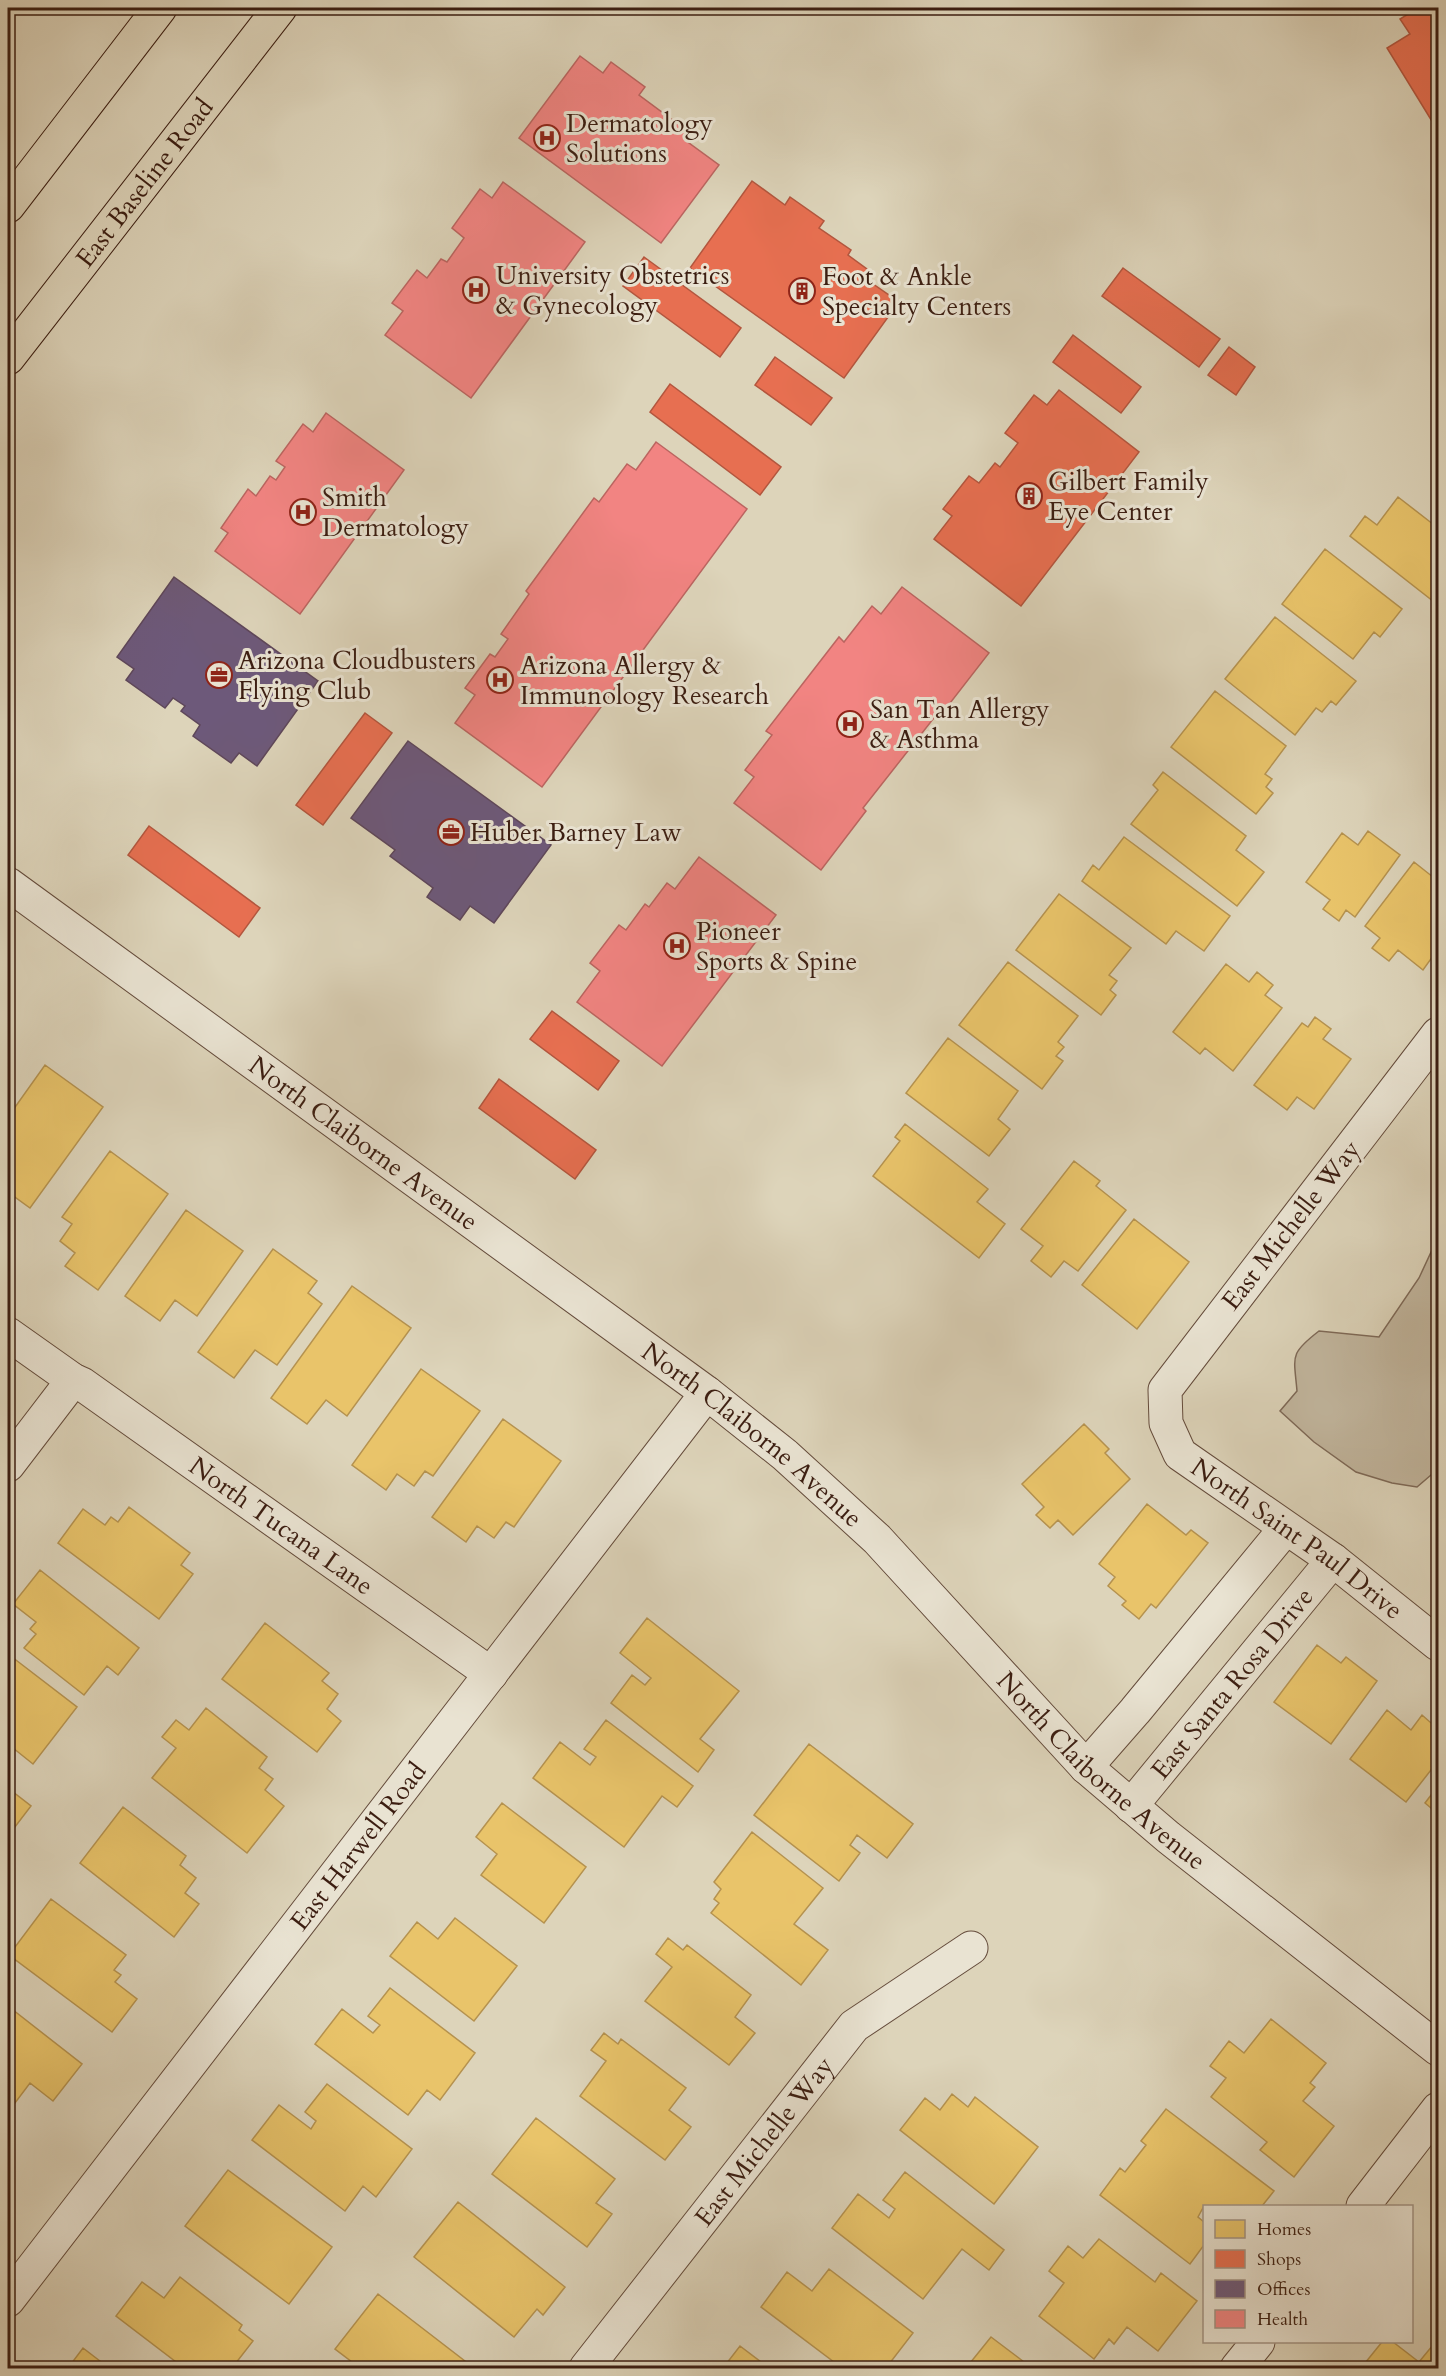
<svg xmlns="http://www.w3.org/2000/svg" width="1446" height="2376" font-family="Cardo,serif">
<rect width="100%" height="100%" fill="#ddd4ba"/>
<filter id="stains"><feTurbulence type="fractalNoise" baseFrequency=".00333" numOctaves="4"/><feColorMatrix values="0 0 0 0 .2 0 0 0 0 .09 0 0 0 0 .02 0 0 0 .5 -.17"/></filter>
<radialGradient id="worn" r=".72"><stop offset=".6" stop-color="#630" stop-opacity="0"/><stop offset="1" stop-color="#630" stop-opacity=".3"/></radialGradient>
<path fill="#c1b59d" stroke="#7e6957" stroke-width="1.5" d="M1438 1237V1469L1417 1487 1392 1483 1356 1472 1314 1442 1280 1411 1297 1391C1294 1356 1289 1354 1319 1331L1379 1337 1419 1278Z"/>
<path fill="#e9c46a" stroke="#b5924f" stroke-width="1.5" d="M1398 497 1438 528V605L1350 536 1365 516 1377 525Z
M1325 549 1402 609 1380 637 1374 632 1353 659 1282 604Z
M1275 617 1356 681 1336 705 1331 701 1322 712 1316 708 1295 735 1225 679Z
M1215 691 1286 746 1265 774 1272 779 1266 787 1273 793 1256 814 1171 747Z
M1163 772 1246 836 1236 850 1264 872 1237 906 1131 824 1158 790 1153 785Z
M1368 831 1400 855 1355 917 1346 910 1339 921 1323 909 1330 900 1306 882 1342 833 1358 845Z
M1124 837 1230 916 1204 951 1176 931 1166 944 1082 881 1093 865 1099 870Z
M1414 862 1438 881V949L1423 970 1398 950 1389 961 1372 948 1380 938 1365 926Z
M1059 894 1131 948 1109 975 1117 981 1110 990 1116 995 1101 1015 1016 950Z
M1008 962 1078 1016 1058 1042 1064 1047 1056 1056 1063 1061 1042 1089 959 1025Z
M1226 964 1249 982 1257 972 1273 985 1265 995 1282 1008 1233 1071 1205 1048 1200 1054 1173 1032Z
M1315 1017 1331 1029 1323 1039 1351 1059 1314 1109 1297 1097 1287 1110 1254 1085 1302 1023 1308 1027Z
M948 1038 1018 1091 998 1119 1010 1129 989 1156 906 1093Z
M45 1065 103 1107 30 1208 8 1192V1117Z
M905 1124 988 1189 977 1202 1005 1224 979 1258 873 1176 900 1141 895 1137Z
M110 1151 168 1194 98 1290 65 1266 75 1253 60 1241 72 1224 62 1217Z
M1074 1161 1100 1181 1096 1186 1126 1210 1078 1271 1064 1261 1051 1277 1031 1261 1043 1246 1021 1229Z
M186 1210 243 1251 197 1316 175 1300 160 1321 125 1296Z
M1134 1219 1189 1262 1137 1329 1082 1285Z
M273 1249 317 1281 308 1293 322 1304 277 1365 255 1350 234 1378 198 1352Z
M352 1286 411 1328 347 1416 326 1400 307 1424 271 1398Z
M421 1369 480 1411 433 1476 425 1471 414 1486 397 1474 386 1490 352 1465Z
M503 1419 561 1461 514 1527 506 1522 494 1538 477 1526 466 1542 432 1517Z
M1084 1424 1109 1449 1105 1453 1130 1479 1073 1535 1058 1520 1050 1528 1036 1515 1044 1507 1022 1484Z
M1147 1504 1186 1535 1191 1530 1208 1543 1156 1608 1151 1604 1139 1619 1122 1605 1126 1601 1108 1586 1115 1577 1099 1564Z
M129 1507 190 1553 181 1565 193 1574 159 1619 58 1543 83 1509 105 1525 111 1517 118 1522Z
M40 1570 139 1648 118 1675 107 1666 84 1695 24 1648 36 1634 30 1629 36 1622 13 1604Z
M647 1618 739 1691 700 1739 714 1750 698 1772 611 1703 632 1675 645 1685 651 1678 620 1653Z
M265 1623 329 1673 322 1681 338 1694 327 1709 341 1721 317 1752 222 1679Z
M1317 1645 1341 1663 1346 1657 1377 1681 1331 1744 1274 1702Z
M12 1657 77 1707 33 1764 8 1744V1663Z
M206 1708 267 1757 259 1768 273 1779 265 1790 284 1806 247 1853 152 1778 176 1748 162 1737 176 1720 189 1730Z
M1387 1710 1411 1730 1422 1715 1438 1729V1761L1406 1802 1350 1759Z
M606 1720 693 1786 677 1807 662 1796 624 1847 533 1778 560 1742 590 1765 596 1757 584 1749Z
M809 1744 913 1824 887 1858 857 1835 850 1845 860 1853 839 1881 754 1815Z
M1438 1786V1814L1425 1803Z
M8 1788 31 1806 8 1836Z
M502 1803 586 1867 544 1923 481 1875 497 1854 476 1837Z
M123 1807 186 1856 180 1865 196 1878 185 1893 199 1904 174 1937 80 1863Z
M752 1832 823 1888 794 1924 828 1950 801 1985 711 1913 719 1903 714 1899 721 1889 714 1882Z
M51 1899 126 1955 114 1970 121 1975 115 1982 137 1999 112 2032 9 1955Z
M455 1918 517 1966 474 2021 390 1956 417 1922 438 1939Z
M668 1938 683 1950 687 1945 751 1995 735 2017 755 2033 729 2065 645 2001 672 1967 656 1954Z
M390 1988 475 2053 440 2100 427 2090 408 2115 315 2044 342 2009 373 2033 380 2025 368 2016Z
M8 2006 82 2064 53 2101 30 2083 15 2103 8 2097Z
M1271 2019 1326 2063 1310 2083 1315 2087 1303 2101 1334 2126 1294 2177 1260 2150 1267 2142 1211 2097 1226 2078 1210 2066 1229 2041 1244 2053Z
M604 2033 618 2044 621 2039 686 2088 669 2110 691 2127 665 2160 580 2096 606 2061 591 2050Z
M327 2084 412 2149 376 2197 363 2186 345 2211 252 2140 279 2105 311 2129 316 2121 305 2112Z
M952 2094 968 2107 975 2097 1038 2147 994 2204 900 2130 925 2098 940 2110Z
M1166 2109 1274 2191 1262 2206H1204L1198 2217 1204 2222V2245L1190 2264 1100 2195 1120 2168 1125 2172 1146 2145 1141 2141Z
M536 2118 615 2179 596 2203 612 2214 587 2247 492 2174Z
M228 2170 332 2247 289 2304 185 2226Z
M905 2172 1004 2250 989 2270 962 2249 923 2299 832 2228 858 2194 889 2218 895 2209 883 2200Z
M458 2202 565 2287 543 2315 537 2309 514 2337 414 2257Z
M1099 2239 1155 2282 1161 2273 1197 2301 1158 2351 1127 2327 1114 2344 1109 2339 1094 2359 1039 2316 1064 2283 1049 2271 1068 2246 1083 2258Z
M829 2269 913 2333 886 2368H842L761 2307 787 2272 812 2291Z
M180 2277 242 2325 239 2330 253 2341 232 2368H184L116 2316 142 2282 164 2298Z
M378 2294 474 2368H360L335 2349Z
M991 2337 1032 2368H966Z
M1382 2342H1393L1419 2362 1433 2345 1438 2348V2368H1361Z
M740 2346 769 2368H723Z
M83 2348 109 2368H68Z"/>
<path fill="#e76f51" stroke="#b3563e" stroke-width="1.5" d="M1418 8H1438V131L1387 48 1410 34 1400 19Z
M752 181 785 205 790 197 824 221 819 228 851 250 848 255 871 272 866 279 899 302 844 378 690 268Z
M644 257 741 328 720 357 623 286Z
M1123 268 1220 339 1199 367 1102 296Z
M1073 335 1141 387 1121 413 1053 362Z
M1229 347 1255 367 1236 395 1208 375Z
M775 357 832 398 811 425 755 385Z
M670 384 781 467 760 495 650 412Z
M1059 390 1139 452 1021 606 934 539 952 516 943 509 969 476 979 483 995 463 1000 467 1018 443 1005 433 1034 395 1047 405Z
M365 713 392 733 323 825 296 805Z
M149 826 260 908 239 937 128 855Z
M552 1011 619 1061 598 1090 530 1039Z
M499 1079 596 1150 575 1179 479 1108Z"/>
<path fill="#6d597a" stroke="#5e475a" stroke-width="1.5" d="M174 577 318 681 257 766 239 753 231 763 193 736 200 725 181 711 185 706 173 698 165 708 126 680 134 669 117 657Z
M408 741 551 845 494 923 470 906 460 920 427 897 433 888 390 856 395 850 351 818Z"/>
<path fill="#f28482" stroke="#bb6560" stroke-width="1.5" d="M580 56 603 73 611 62 645 87 639 95 690 133 685 140 719 165 661 243 519 138Z
M503 182 585 242 471 398 385 335 403 311 392 303 417 270 427 278 441 259 447 262 464 238 452 228 480 189 492 198Z
M326 413 404 470 300 614 215 551 228 533 221 528 248 489 256 496 270 476 276 480 285 467 276 461 303 424 313 432Z
M656 442 747 509 542 787 455 723 475 695 465 688 490 654 495 657 508 639 501 634 529 594 526 591 594 498 599 502 627 464 636 470Z
M902 587 989 653 940 716 937 714 863 808 866 811 821 870 734 803 754 777 745 770 772 735 766 731 839 637 844 642 872 606 881 614Z
M699 857 776 915 662 1066 577 1002 600 971 590 963 619 925 626 930 645 904 649 907 667 883 675 889Z"/>
<g fill="none" stroke-linecap="round" stroke-linejoin="round">
<defs>
<g id="street">
<path id="s1" d="M8 884 707 1393 785 1455 877 1539 1086 1767 1168 1837 1438 2049"/>
<path id="s2" d="M1438 1034 1165 1390 1166 1423 1180 1454 1333 1560 1438 1644"/>
<path id="s3" d="M8 1334 73 1380 82 1384 491 1674"/>
<path d="M8 1465 73 1380"/>
<path d="M1086 1767 1135 1711 1285 1529"/>
<path id="s4" d="M1131 1806 1333 1560"/>
<path d="M1363 2206 1438 2109"/>
<path id="s5" d="M8 2300 707 1393"/>
<path id="s6" d="M586 2368 854 2026 971 1948"/>
<path d="M1237 2368 1258 2342"/>
</g>
<g id="primary">
<path d="M8 206 160 8"/>
<path id="s7" d="M8 358 280 8"/>
</g>
</defs>
<use href="#street" stroke="#644b3b" stroke-width="35"/>
<use href="#primary" stroke="#3b1d11" stroke-width="35"/>
<use href="#street" stroke="#e9e3d2" stroke-width="33"/>
<use href="#primary" stroke="#ddd4ba" stroke-width="33"/>
</g>
<defs>
<symbol id="hospital-ring" viewBox="-11 -11 22 22"><circle r="9.5" fill="#e9e3d2" stroke="#8f2418" stroke-width="1.5"/><path d="M-5-5h3v3.5h4V-5h3V5h-3V1.5h-4V5h-3Z" fill="#8f2418"/></symbol>
<symbol id="building-ring" viewBox="-11 -11 22 22"><circle r="9.5" fill="#e9e3d2" stroke="#8f2418" stroke-width="1.5"/><path d="M-4-6H4V6H1V3H-1V6H-4ZM-2.5-4.3h1.7v1.8h-1.7ZM.8-4.3h1.7v1.8H.8ZM-2.5-1h1.7V.8h-1.7ZM.8-1h1.7V.8H.8Z" fill="#8f2418"/></symbol>
<symbol id="office-ring" viewBox="-11 -11 22 22"><circle r="9.5" fill="#e9e3d2" stroke="#8f2418" stroke-width="1.5"/><path d="M-6-3h4V-5.5h4V-3h4V5H-6ZM-1-4.5V-3h2v-1.5ZM-6 0V1H6V0Z" fill="#8f2418"/></symbol>
</defs>
<g fill-rule="evenodd">
<use href="#hospital-ring" x="532" y="123" width="30" height="30"/>
<use href="#hospital-ring" x="461" y="275" width="30" height="30"/>
<use href="#building-ring" x="787" y="276" width="30" height="30"/>
<use href="#building-ring" x="1014" y="481" width="30" height="30"/>
<use href="#hospital-ring" x="288" y="497" width="30" height="30"/>
<use href="#office-ring" x="204" y="660" width="30" height="30"/>
<use href="#hospital-ring" x="485" y="665" width="30" height="30"/>
<use href="#hospital-ring" x="835" y="709" width="30" height="30"/>
<use href="#office-ring" x="436" y="817" width="30" height="30"/>
<use href="#hospital-ring" x="662" y="931" width="30" height="30"/>
</g>
<g text-anchor="middle" dominant-baseline="central" stroke-width="6" stroke-linejoin="round" paint-order="stroke">
<g font-size="26" fill="#3b1d11" stroke="#e9e3d2" text-anchor="start">
<text x="566" y="123">Dermatology<tspan x="566" dy="30">Solutions</tspan></text>
<text x="496" y="275">University Obstetrics<tspan x="496" dy="30">&amp; Gynecology</tspan></text>
<text x="822" y="276">Foot &amp; Ankle<tspan x="822" dy="30">Specialty Centers</tspan></text>
<text x="1048" y="481">Gilbert Family<tspan x="1048" dy="30">Eye Center</tspan></text>
<text x="322" y="497">Smith<tspan x="322" dy="30">Dermatology</tspan></text>
<text x="238" y="660">Arizona Cloudbusters<tspan x="238" dy="30">Flying Club</tspan></text>
<text x="520" y="665">Arizona Allergy &amp;<tspan x="520" dy="30">Immunology Research</tspan></text>
<text x="870" y="709">San Tan Allergy<tspan x="870" dy="30">&amp; Asthma</tspan></text>
<text x="470" y="832">Huber Barney Law</text>
<text x="696" y="931">Pioneer<tspan x="696" dy="30">Sports &amp; Spine</tspan></text>
</g>
<g font-size="26" fill="#3b1d11" stroke="#e9e3d2">
<text stroke="none"><textPath href="#s7" startOffset="222">East Baseline Road</textPath></text>
<text stroke="none"><textPath href="#s1" startOffset="440">North Claiborne Avenue</textPath></text>
<text transform="translate(1291 1225) rotate(-52)">East Michelle Way</text>
<text stroke="none"><textPath href="#s1" startOffset="926">North Claiborne Avenue</textPath></text>
<text stroke="none"><textPath href="#s3" startOffset="334">North Tucana Lane</textPath></text>
<text stroke="none"><textPath href="#s2" startOffset="660">North Saint Paul Drive</textPath></text>
<text stroke="none"><textPath href="#s4" startOffset="159">East Santa Rosa Drive</textPath></text>
<text stroke="none"><textPath href="#s1" startOffset="1412">North Claiborne Avenue</textPath></text>
<text stroke="none"><textPath href="#s5" startOffset="573">East Harwell Road</textPath></text>
<text stroke="none"><textPath href="#s6" startOffset="288">East Michelle Way</textPath></text>
</g>
</g>
<rect width="1446" height="2376" fill="none" stroke="#ddd4ba" stroke-width="30"/>
<rect x="9" y="9" width="1428" height="2358" fill="none" stroke="#3b1d11" stroke-width="3"/>
<rect x="15" y="15" width="1416" height="2346" fill="none" stroke="#3b1d11" stroke-width="1.5"/>
<rect x="1203" y="2205" width="210" height="138" fill="#e9e3d2" stroke="#a39485" stroke-width="1.5"/>
<rect x="1215" y="2220" width="30" height="18" fill="#e9c46a" stroke="#a39485" stroke-width="1.5"/>
<text x="1257" y="2235" font-size="18" fill="#3b1d11">Homes</text>
<rect x="1215" y="2250" width="30" height="18" fill="#e76f51" stroke="#a39485" stroke-width="1.5"/>
<text x="1257" y="2265" font-size="18" fill="#3b1d11">Shops</text>
<rect x="1215" y="2280" width="30" height="18" fill="#6d597a" stroke="#a39485" stroke-width="1.5"/>
<text x="1257" y="2295" font-size="18" fill="#3b1d11">Offices</text>
<rect x="1215" y="2310" width="30" height="18" fill="#f28482" stroke="#a39485" stroke-width="1.5"/>
<text x="1257" y="2325" font-size="18" fill="#3b1d11">Health</text>
<rect width="100%" height="100%" filter="url(#stains)"/>
<rect width="100%" height="100%" fill="url(#worn)"/>
</svg>
